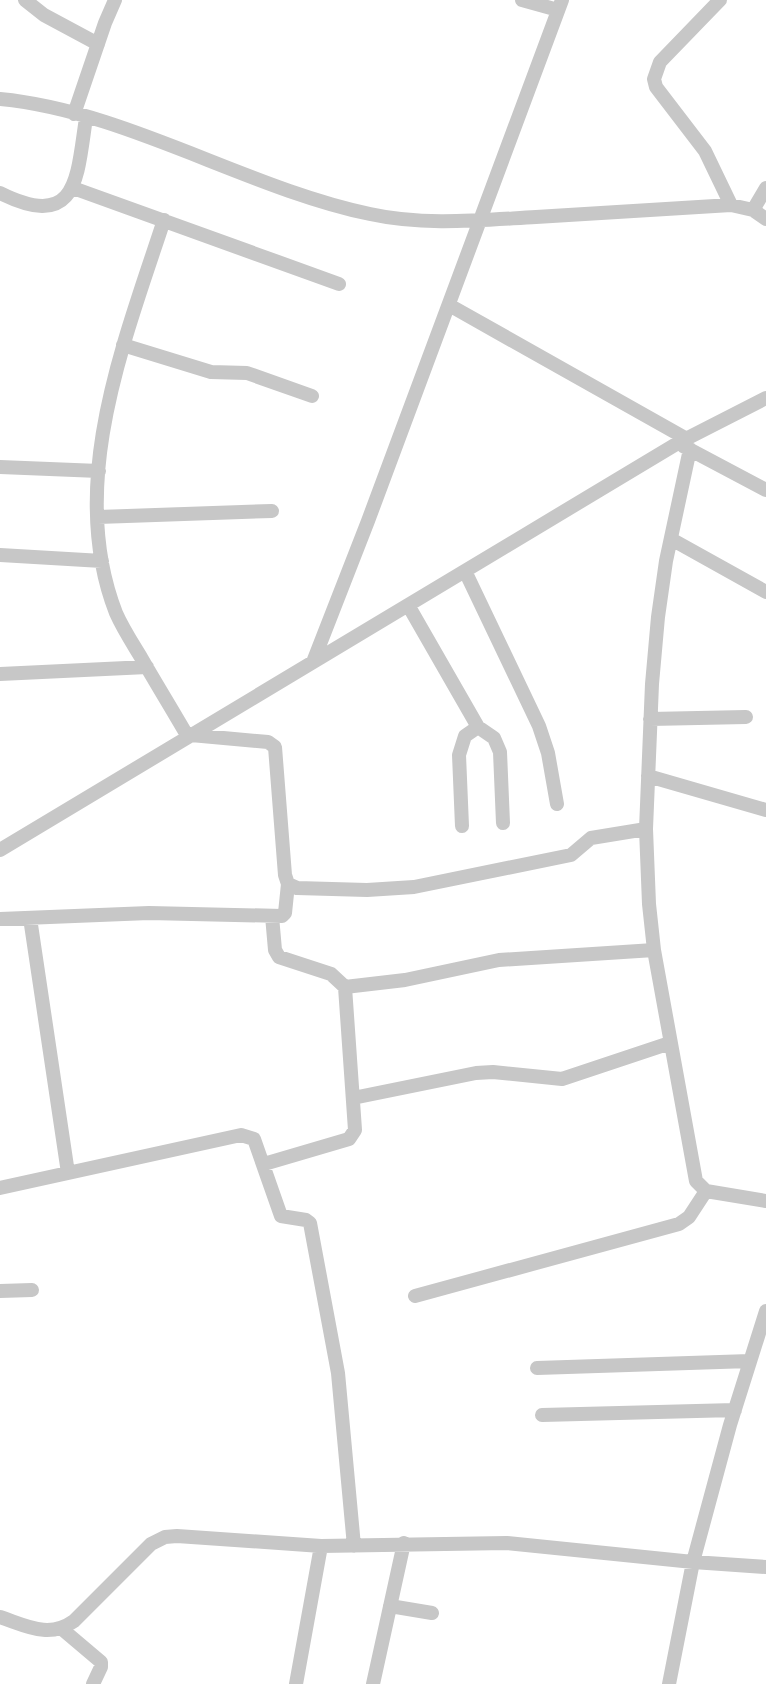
<svg xmlns="http://www.w3.org/2000/svg" width="766" height="1684" font-family="Commissioner,sans-serif">
<rect width="100%" height="100%" fill="#fff"/>
<g fill="none" stroke-linecap="round" stroke-linejoin="round">
<path stroke="#c7c7c7" stroke-width="14" d="M25 0 44 15 98 44
M522 0 558 10
M720 0 660 62 654 79 656 87 705 151 731 205
M0 99C126 111 246 188 370 214 424 226 481 220 536 217 601 213 666 209 731 205L753 210 766 219
M74 114 105 23 115 0
M73 188 339 284
M0 193C78 232 77 177 86 118
M753 210 766 188
M164 220C124 342 66 485 116 613 123 629 133 644 142 659 157 685 173 711 188 737
M449 305 687 439
M123 345 211 372 247 373 312 396
M683 446 766 490
M690 449 666 561 658 617 652 684 646 829 649 904 654 950 696 1181 706 1191 766 1201
M0 467 99 471
M98 517 272 511
M671 539 766 592
M0 555 102 561
M465 571 539 726 548 753 557 804
M408 605 478 727 494 738 500 752 503 823
M313 662 368 521 562 0
M0 674 147 667
M650 719 746 717
M191 735 268 742 275 747 285 875 288 884 297 888 367 890 414 887 571 855 591 838 646 829
M648 776 766 810
M462 826 459 755 465 736 478 727
M0 850 678 443 766 398
M30 918 68 1173
M0 919 149 913 282 916 285 913 288 884
M345 987 405 980 499 960 654 950
M353 1098 476 1073 493 1072 562 1079 670 1043
M264 1164 349 1139 355 1130 345 987 331 974 279 957 275 950 272 916
M0 1188 241 1135 254 1139 281 1216 306 1220 310 1223 338 1373 354 1546
M0 1291 32 1290
M415 1296 679 1224 689 1217 706 1191
M537 1368 750 1361
M542 1415 735 1410
M390 1606 432 1613
M0 1617C27 1626 49 1639 74 1621L151 1544 165 1537 177 1536 321 1546 507 1543 693 1562 766 1567
M62 1629 101 1662V1667L93 1684
M296 1684 321 1546
M373 1684 404 1543
M669 1684 693 1562 730 1425 766 1311"/>
</g>
</svg>
